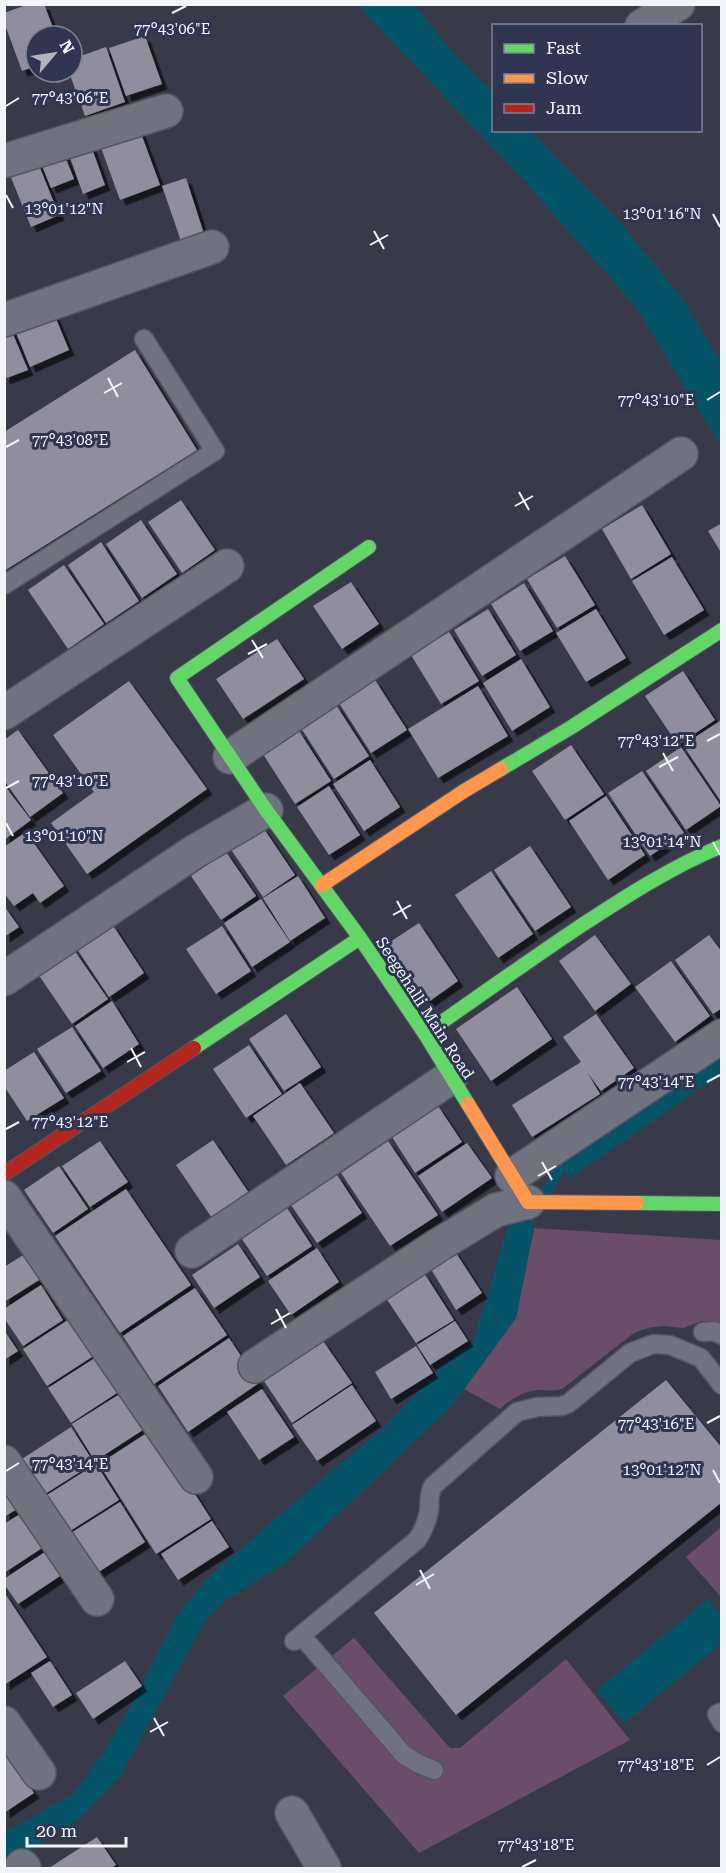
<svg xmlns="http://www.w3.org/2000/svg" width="726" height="1873" font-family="'Roboto Serif',serif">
<defs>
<filter id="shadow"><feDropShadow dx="5.5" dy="5.5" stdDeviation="0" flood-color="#0009"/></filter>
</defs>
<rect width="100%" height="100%" fill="#383a49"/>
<path fill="#694d69" d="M534 1228 721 1240V1324L702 1321 683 1328 663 1326 648 1328 634 1333 562 1389C554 1391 549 1391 542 1390 525 1390 512 1398 500 1409L464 1389 516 1318Z
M721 1527V1597L686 1557Z
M354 1638 450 1748H460L566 1659 630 1740 419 1853 283 1696Z"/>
<path fill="#065468" d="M358 5H414L449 48 493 93 494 130 530 131 617 219 681 297 721 362V446L635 306 516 172 375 24Z
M721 1045V1074L571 1177 546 1159Z
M517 1213 534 1228 516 1318 451 1407 288 1561 223 1602 203 1624 120 1777 80 1818 5 1867V1833L74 1793 105 1750 129 1709 180 1610 209 1577 278 1516 381 1430 442 1367 473 1342 509 1223Z
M708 1599 721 1616V1644L624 1723 597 1690Z"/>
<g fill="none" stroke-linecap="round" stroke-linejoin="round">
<path stroke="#065468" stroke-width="10" d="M521 1233 564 1162 570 1159"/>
</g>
<path fill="#908d9e" filter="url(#shadow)" d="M29 4H44L56 36H36V66L22 71 4 22V13Z
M145 36 162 84 126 96 109 48Z
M106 47 125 102 85 116 69 72H72V59Z
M139 128 160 185 120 200 99 142Z
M90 143 105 185 83 194 68 152Z
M63 151 74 179 51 188 40 161Z
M36 158 59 215 31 227 8 170Z
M186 178 204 234 181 241 162 186Z
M54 314 69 350 30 367 15 330Z
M10 327 28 370 4 379V330Z
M135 350 197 450 4 571V432Z
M181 500 215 550 182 573 148 522Z
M642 505 671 554 631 579 602 529Z
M141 520 177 574 142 598 106 544Z
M722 523V554L708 531Z
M101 542 139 601 106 623 68 565Z
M565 556 595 605 557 628 527 579Z
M672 557 704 610 664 635 632 581Z
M64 565 104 624 68 649 28 590Z
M351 582 379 624 342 649 313 606Z
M524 583 553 631 520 651 491 604Z
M488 609 516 655 482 676 454 630Z
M596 609 626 658 586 682 556 633Z
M449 632 479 681 441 704 411 655Z
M277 639 304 679 243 719 216 679Z
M521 659 550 707 512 731 483 683Z
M683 671 715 720 678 745 645 696Z
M375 680 407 730 371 753 339 703Z
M129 681 207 789 87 874 51 823 94 792 53 735Z
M478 686 508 736 438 778 408 729Z
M336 705 369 756 334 779 301 728Z
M720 721 722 724V803L683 745Z
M18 730 63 793 30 817 4 780V740Z
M299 731 331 781 295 804 263 754Z
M571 745 604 794 565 820 532 771Z
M681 747 721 806 686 830 646 771Z
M370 760 400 807 364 831 333 784Z
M642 771 684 833 650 856 608 793Z
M4 785 31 820 4 840Z
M329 786 360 835 329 855 297 807Z
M606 796 645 855 608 880 569 821Z
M262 826 295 875 263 897 230 848Z
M26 832 64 886 40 903 33 893 14 906 4 893V847Z
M530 846 571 907 535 931 494 870Z
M226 852 256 896 221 920 191 876Z
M491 871 533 934 498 958 455 895Z
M298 876 325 918 290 941 263 898Z
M261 899 290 942 252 967 224 923Z
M4 906 19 927 4 937Z
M419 923 458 981 427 1003 387 944Z
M112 924 144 973 109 997 77 949Z
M222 926 251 971 216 994 186 949Z
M595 935 631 984 595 1011 559 961Z
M709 935 722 952V1008L713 1014 675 960Z
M74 950 108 999 72 1024 38 974Z
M671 961 710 1016 675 1042 635 987Z
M517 987 552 1039 491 1081 456 1029Z
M112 1001 139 1044 103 1068 75 1026Z
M286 1014 321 1067 284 1091 249 1039Z
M596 1014 634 1068 601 1091 587 1072 600 1094 532 1137 512 1105 581 1062 563 1037Z
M72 1027 101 1071 66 1093 37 1049Z
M249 1045 282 1094 246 1118 213 1069Z
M34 1052 64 1098 27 1121 4 1086V1071Z
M300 1083 334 1133 286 1165 253 1116Z
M438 1106 462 1142 415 1173 392 1137Z
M213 1140 249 1193 212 1218 176 1165Z
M100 1141 128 1182 90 1207 62 1166Z
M388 1141 438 1215 390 1246 341 1173Z
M467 1143 492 1178 442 1212 418 1176Z
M59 1166 88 1209 53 1233 24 1190Z
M337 1175 362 1213 317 1243 291 1205Z
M126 1189 191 1285 120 1333 55 1236Z
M287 1208 312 1246 267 1276 242 1239Z
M238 1244 260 1277 214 1308 192 1275Z
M317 1248 339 1282 291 1315 268 1281Z
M454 1250 482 1293 456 1310 429 1266Z
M28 1252 44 1277 4 1302V1267Z
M424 1273 454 1320 416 1343 386 1298Z
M41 1285 63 1320 23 1346 4 1318V1309Z
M195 1288 227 1335 154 1384 123 1336Z
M71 1318 95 1355 47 1386 23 1349Z
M455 1321 468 1341 430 1365 417 1345Z
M4 1330 18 1351 4 1360Z
M229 1338 259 1383 188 1432 158 1386Z
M323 1341 352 1383 292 1423 264 1381Z
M416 1346 433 1373 391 1399 375 1372Z
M98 1356 120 1391 71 1423 48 1388Z
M666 1380 722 1448V1502L456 1715 374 1613Z
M352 1385 376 1421 317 1461 292 1425Z
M262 1389 294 1437 259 1460 227 1412Z
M123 1392 146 1428 95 1461 72 1424Z
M71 1427 94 1463 45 1494 22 1459Z
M153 1429 211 1519 156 1554 99 1464Z
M96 1464 119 1500 70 1531 47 1495Z
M4 1489 17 1509 4 1517Z
M120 1502 145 1542 97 1573 71 1533Z
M20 1514 42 1548 4 1573V1524Z
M212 1521 229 1547 178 1580 161 1554Z
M48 1550 63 1574 18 1604 4 1584V1579Z
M4 1592 47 1657 4 1685Z
M50 1661 72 1695 53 1707 31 1673Z
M125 1661 142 1686 93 1719 76 1693Z
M4 1750 34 1793 4 1813Z
M97 1837 116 1865 111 1868H49Z"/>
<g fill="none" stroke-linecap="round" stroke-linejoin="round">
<defs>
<path id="lane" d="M4 585 215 451 144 339
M703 1332 714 1331 722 1335
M301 1635 404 1755 419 1764 434 1770
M294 1641 417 1540C423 1531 427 1522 429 1511 430 1502 428 1495 433 1486L517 1412 537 1407 562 1406 569 1403 630 1353 653 1344 670 1345 701 1358 722 1385
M722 1712 717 1714 722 1723"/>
<path id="street" d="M642 26 678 4
M4 161 166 111
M4 320 212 247
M4 713 227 566
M230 757 681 454
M4 979 194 852 266 810
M512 1176 722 1036
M4 1197 196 1477
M192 1251 451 1077
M255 1366 437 1246 496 1210 528 1202
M4 1462 97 1599
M4 1723 39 1773
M292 1813 324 1868
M22 1866 24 1868"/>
<path id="fast" d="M501 769 570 728 722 630
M360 938 266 810 177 678 369 547
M425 1034C476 998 527 962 579 927 625 897 671 867 722 846
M194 1048 360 938 425 1034 468 1104
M637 1203 722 1204"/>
<path id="slow" d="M322 885 464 791 501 769
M468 1104 528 1202 637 1203"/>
<path id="jam" d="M4 1174 194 1048"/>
</defs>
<use href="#lane" stroke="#545560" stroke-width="21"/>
<use href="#street" stroke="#545560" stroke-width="36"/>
<use href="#fast" stroke="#545560" stroke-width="16"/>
<use href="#slow" stroke="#545560" stroke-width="16"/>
<use href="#jam" stroke="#545560" stroke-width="16"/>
<use href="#lane" stroke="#70727f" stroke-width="18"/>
<use href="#street" stroke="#70727f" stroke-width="33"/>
<use href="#fast" stroke="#63d668" stroke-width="14"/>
<use href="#slow" stroke="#ff974d" stroke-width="14"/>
<use href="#jam" stroke="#b3261e" stroke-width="14"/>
</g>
<path fill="none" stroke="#f3f5fc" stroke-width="2" d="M172 13 186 6M6 106 19 98M6 195 13 208M713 214 720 227M374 231 384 249M370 245 388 235M108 378 118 397M104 393 122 383M707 400 720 392M6 447 19 440M519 492 529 510M515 506 533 496M252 640 263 658M248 654 267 644M707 741 720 734M663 753 673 771M659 767 678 757M6 788 19 781M6 823 13 836M713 842 720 855M397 901 407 919M393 915 411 905M131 1048 141 1067M127 1062 145 1052M707 1082 720 1075M6 1129 19 1122M542 1162 552 1180M538 1176 556 1166M276 1309 286 1328M271 1324 290 1313M707 1423 720 1416M713 1470 720 1483M6 1471 19 1463M420 1570 430 1589M416 1585 434 1574M154 1718 164 1736M150 1732 168 1722M707 1765 720 1757M522 1867 536 1860"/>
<g text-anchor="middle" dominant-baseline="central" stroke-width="6" stroke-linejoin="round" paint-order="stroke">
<g font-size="16" fill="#f3f5fc" stroke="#303551">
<text transform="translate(425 1008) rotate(57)">Seegehalli Main Road</text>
</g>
</g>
<g font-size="15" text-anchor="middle" fill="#f3f5fc" stroke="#303551" stroke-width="6" stroke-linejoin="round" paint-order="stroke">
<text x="172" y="34">77°43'06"E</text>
<text x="70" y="103">77°43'06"E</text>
<text x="64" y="214">13°01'12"N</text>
<text x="662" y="219">13°01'16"N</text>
<text x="656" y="405">77°43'10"E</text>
<text x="70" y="445">77°43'08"E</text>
<text x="656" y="746">77°43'12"E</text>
<text x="70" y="786">77°43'10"E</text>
<text x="64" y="841">13°01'10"N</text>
<text x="662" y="847">13°01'14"N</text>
<text x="656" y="1087">77°43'14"E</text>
<text x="70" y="1127">77°43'12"E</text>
<text x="656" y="1429">77°43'16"E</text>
<text x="70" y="1469">77°43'14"E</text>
<text x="662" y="1475">13°01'12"N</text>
<text x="656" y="1770">77°43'18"E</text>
<text x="536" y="1850">77°43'18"E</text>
</g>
<rect width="726" height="1873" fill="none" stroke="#f3f5fc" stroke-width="12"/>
<rect x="492" y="24" width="210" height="108" fill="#303551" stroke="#7e8295" stroke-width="1.5"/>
<rect x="504" y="44" width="30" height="9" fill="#63d668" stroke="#7e8295" stroke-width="1.5"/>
<text x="546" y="54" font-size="18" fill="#f3f5fc">Fast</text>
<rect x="504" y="74" width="30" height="9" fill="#ff974d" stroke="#7e8295" stroke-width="1.5"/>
<text x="546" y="84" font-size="18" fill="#f3f5fc">Slow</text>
<rect x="504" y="104" width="30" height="9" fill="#b3261e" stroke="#7e8295" stroke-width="1.5"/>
<text x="546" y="114" font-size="18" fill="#f3f5fc">Jam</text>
<g transform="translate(54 54) rotate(61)"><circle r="28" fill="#303551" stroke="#7e8295" stroke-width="1.5"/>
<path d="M0-4.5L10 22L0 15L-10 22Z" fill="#b2b4bd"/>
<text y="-9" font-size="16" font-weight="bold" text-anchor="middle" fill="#f3f5fc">N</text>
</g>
<path d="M27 1837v9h99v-9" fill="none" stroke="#f3f5fc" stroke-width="3"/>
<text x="36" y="1837" font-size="18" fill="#f3f5fc" stroke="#303551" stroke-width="4.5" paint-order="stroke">20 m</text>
</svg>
